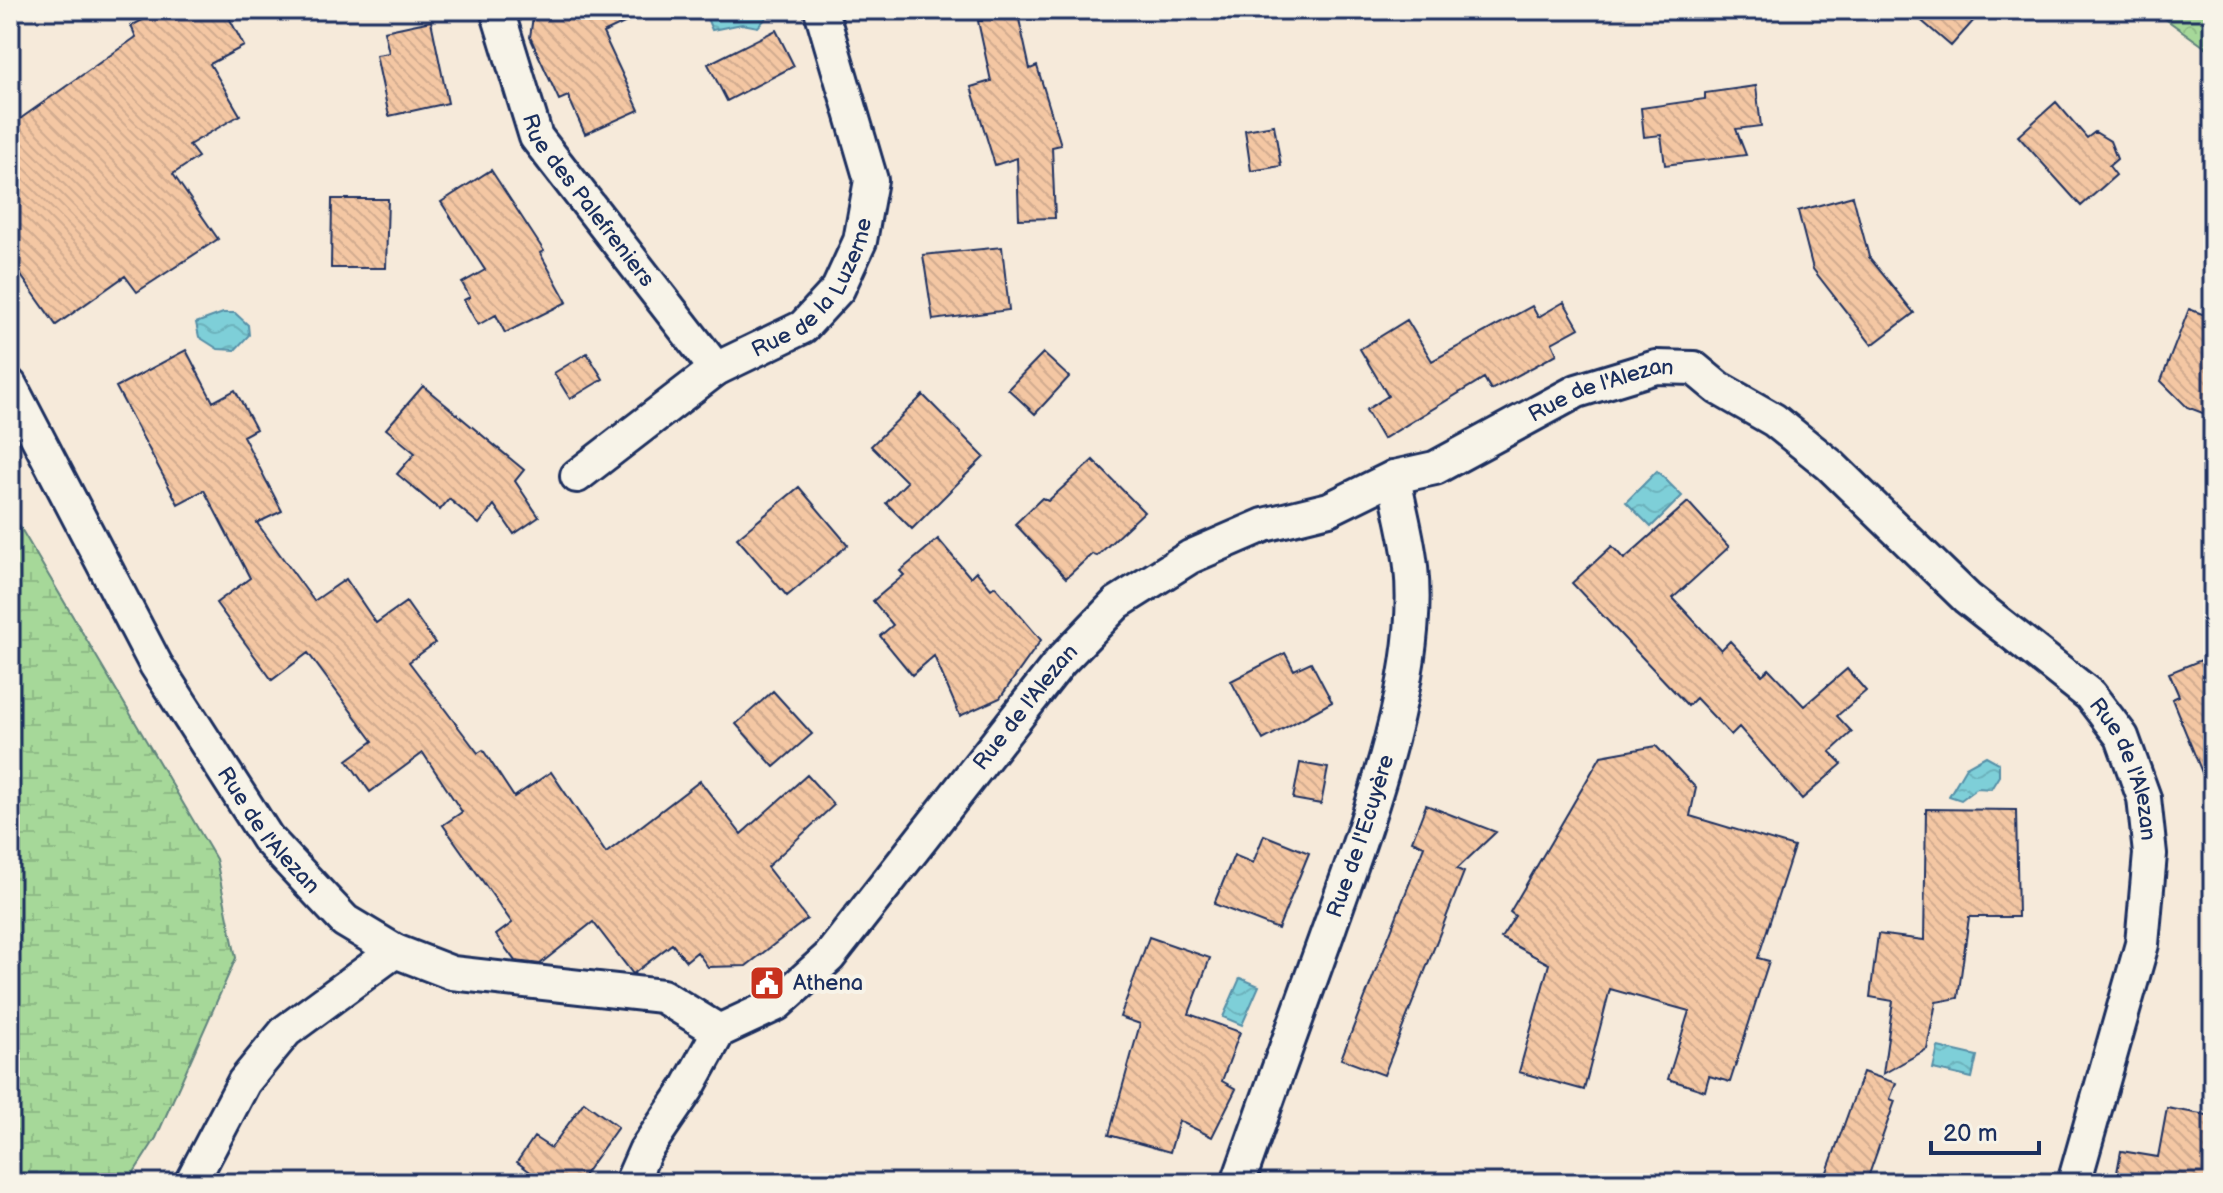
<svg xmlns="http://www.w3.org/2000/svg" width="2223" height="1193" font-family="'Balsamiq Sans',sans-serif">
<defs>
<pattern id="forest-crowns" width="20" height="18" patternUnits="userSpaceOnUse" patternTransform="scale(2)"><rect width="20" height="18" fill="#a6d899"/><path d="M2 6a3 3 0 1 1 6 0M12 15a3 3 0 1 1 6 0" fill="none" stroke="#8eba86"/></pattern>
<pattern id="wetland-marsh" width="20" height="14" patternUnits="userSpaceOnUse" patternTransform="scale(2)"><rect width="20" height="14" fill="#a6d899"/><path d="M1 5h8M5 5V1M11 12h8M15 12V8" fill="none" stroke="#8eba86"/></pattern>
<pattern id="water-waves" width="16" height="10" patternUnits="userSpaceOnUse" patternTransform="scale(2)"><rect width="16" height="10" fill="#7ecfd8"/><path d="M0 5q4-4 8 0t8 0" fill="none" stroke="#6cb2bc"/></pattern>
<pattern id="building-back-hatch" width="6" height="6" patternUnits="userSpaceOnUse" patternTransform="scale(2)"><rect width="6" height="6" fill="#f4c7a3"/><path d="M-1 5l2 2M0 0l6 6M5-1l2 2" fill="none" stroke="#d1ab8f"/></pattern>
</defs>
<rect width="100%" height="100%" fill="#f6eada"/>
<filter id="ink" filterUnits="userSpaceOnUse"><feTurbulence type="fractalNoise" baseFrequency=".0125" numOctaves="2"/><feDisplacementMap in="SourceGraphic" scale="16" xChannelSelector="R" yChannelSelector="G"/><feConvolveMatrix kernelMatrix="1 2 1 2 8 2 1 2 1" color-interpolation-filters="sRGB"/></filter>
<g filter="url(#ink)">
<path fill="url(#forest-crowns)" stroke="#60847c" stroke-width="2" d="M2153 10H2213V53Z"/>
<path fill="url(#wetland-marsh)" stroke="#60847c" stroke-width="2" d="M10 510 216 859 236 958 156 1138 127 1183H10Z"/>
<path fill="url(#water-waves)" stroke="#568fa7" stroke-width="2" d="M721 10H763L767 17 758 27 742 24 712 30 706 16Z
M223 313H235L248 325 249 335 235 350 218 349 199 337 196 323Z
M1657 471 1682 496 1651 527 1626 502Z
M1986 756 1999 763V776L1991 789 1977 788 1961 800 1949 796 1966 767Z
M1240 978 1259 986 1242 1025 1223 1017Z
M1938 1047 1977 1056 1972 1078 1933 1069Z"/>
<path fill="url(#building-back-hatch)" stroke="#1b2f5e" stroke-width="2" d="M161 10H225L244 46 210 64 240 115 189 145 198 157 173 174 218 239 137 292 125 276 56 325 10 260V126L136 37 131 26Z
M534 10H652L603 33 639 110 585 134 568 96 559 100 530 37Z
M979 10H1017L1030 69 1037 66 1061 145 1052 147 1055 218 1019 219 1017 158 995 165 971 87 991 81 978 21H982Z
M1909 10H1983L1951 46Z
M431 21 448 103 389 116 376 55 389 53 384 31Z
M776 30 794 66 727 101 708 64Z
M1756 86 1761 126 1736 129 1746 155 1665 165 1661 135 1644 137 1641 108 1705 99V93Z
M2056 102 2087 138 2095 132 2110 141 2117 159 2109 166 2116 175 2081 206 2018 136Z
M1274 125 1281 166 1251 171 1245 130Z
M491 170 544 251 540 253 567 302 505 333 496 315 478 325 464 300 470 297 462 283 485 270 441 202Z
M1853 196 1869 257 1914 313 1872 345 1813 269 1798 211Z
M332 199H388L386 268H331Z
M1002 247 1009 310 933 320 923 255Z
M1564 302 1579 328 1552 343 1557 354 1491 390 1484 378 1383 439 1366 410 1388 396 1360 349 1407 320 1432 361 1532 306 1538 317Z
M2189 309 2213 318V417L2187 407 2161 381Z
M186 350 213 402 235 390 256 429 243 436 282 511 257 523 314 601 346 579 376 623 406 602 435 643 409 662 478 753 483 750 514 797 551 772 606 853 700 781 741 834 807 775 834 805 767 867 807 919 746 966 708 967 697 952 686 961 672 944 633 974 593 922 540 964 515 961 496 935 512 923 443 825 462 812 423 753 370 792 347 760 373 741 308 653 272 680 216 603 250 578 204 490 178 504 116 387Z
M587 353 603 379 570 399 554 373Z
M1043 353 1069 377 1035 414 1008 389Z
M423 386 524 470 515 481 539 517 514 534 494 505 479 524 449 499 440 510 397 474 415 453 386 429Z
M923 395 984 457 912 529 886 503 907 482 871 446Z
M1093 460 1144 512 1097 556 1092 554 1066 578 1015 524 1042 498 1048 501Z
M799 487 848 545 787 596 737 538Z
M1688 502 1729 547 1673 598 1721 650 1730 641 1762 675 1769 669 1804 706 1847 669 1866 691 1837 716 1852 732 1830 752 1842 764 1802 799 1739 727 1731 735 1696 698 1688 706 1572 583 1612 546 1624 559Z
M938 539 970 577 976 571 991 589 995 586 1041 640 1000 698 960 716 934 656 912 675 880 636 893 625 873 601 904 575 900 571Z
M1285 653 1294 670 1311 662 1332 702 1263 740 1231 681Z
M2201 660 2213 689 2212 797 2172 699 2179 696 2169 673Z
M773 691 812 734 774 767 736 724Z
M1656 746 1696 788 1690 816 1794 847 1758 958 1769 961 1730 1082 1709 1076 1705 1091 1668 1079 1689 1011 1610 989 1584 1090 1519 1072 1549 964 1501 938 1515 916 1510 912 1601 756Z
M1300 763 1328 768 1321 804 1293 799Z
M1426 805 1496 832 1457 869 1464 872 1384 1075 1341 1059 1424 846 1412 841Z
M1926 809 2016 810 2018 917H1969L1958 998 1936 1002 1927 1049 1883 1074 1893 1001 1870 997 1878 934 1924 940Z
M1264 835 1309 853 1278 929 1214 904 1234 855 1253 863Z
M1149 937 1210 958 1189 1014 1240 1032 1222 1081 1236 1089 1212 1137 1179 1121 1170 1152 1109 1135 1140 1024 1120 1017Z
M1863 1072 1896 1083 1890 1099 1895 1101 1866 1183H1823Z
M584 1102 618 1127 578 1183H545L517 1162 534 1137 551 1148Z
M2167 1108 2213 1116V1152L2208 1151 2206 1165 2213 1166V1183H2115L2121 1151 2158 1157Z"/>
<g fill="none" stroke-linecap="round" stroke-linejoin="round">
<defs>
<g id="street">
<path id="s1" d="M497 10 536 137 716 369"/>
<path id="s2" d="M10 385 156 665 267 838 345 921 395 951 452 973 662 996 719 1031"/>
<path id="s3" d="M577 476 716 369 803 327 838 289 860 241 871 180 821 10"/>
<path d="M191 1183 244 1082 286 1031 395 951"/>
<path id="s4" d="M631 1183 645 1151 687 1089 719 1031 777 1004 829 957 1060 662 1117 603 1190 557 1264 525 1329 509 1394 477 1435 468 1577 391 1656 367 1694 368 1718 388 1774 420 1830 465 1967 598 2090 695 2122 737 2144 798 2150 854 2142 944 2074 1183"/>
<path id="s5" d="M1238 1183C1268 1097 1299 1012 1330 926 1366 825 1423 674 1411 567 1408 537 1399 507 1394 477"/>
</g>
</defs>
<use href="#street" stroke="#1b2f5e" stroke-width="38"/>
<use href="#street" stroke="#f7f3e8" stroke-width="32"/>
</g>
</g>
<defs>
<symbol id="civic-square" viewBox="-11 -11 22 22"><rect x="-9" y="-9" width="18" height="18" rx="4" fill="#c8321e" stroke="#f7f3e8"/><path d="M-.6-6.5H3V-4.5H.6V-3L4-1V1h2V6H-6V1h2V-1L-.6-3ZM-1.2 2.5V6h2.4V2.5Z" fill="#fff"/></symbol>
</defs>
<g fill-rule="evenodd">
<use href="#civic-square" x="747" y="963" width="40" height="40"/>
</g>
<g text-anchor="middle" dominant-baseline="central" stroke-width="8" stroke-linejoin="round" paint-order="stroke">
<g font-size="22" fill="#1b2f5e" stroke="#f7f3e8">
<text stroke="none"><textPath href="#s1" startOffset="214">Rue des Palefreniers</textPath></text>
<text stroke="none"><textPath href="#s3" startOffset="308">Rue de la Luzerne</textPath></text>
<text stroke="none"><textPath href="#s4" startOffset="1300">Rue de l'Alezan</textPath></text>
<text stroke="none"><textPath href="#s4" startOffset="628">Rue de l'Alezan</textPath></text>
<text stroke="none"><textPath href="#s4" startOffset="1996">Rue de l'Alezan</textPath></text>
<text stroke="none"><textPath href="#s2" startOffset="516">Rue de l'Alezan</textPath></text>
<text stroke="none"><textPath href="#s5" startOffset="368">Rue de l'Ecuyère</textPath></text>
</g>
<g font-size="22" fill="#1b2f5e" stroke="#f7f3e8" text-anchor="start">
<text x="793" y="983">Athena</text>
</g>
</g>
<rect width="2223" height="1193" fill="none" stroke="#f7f3e8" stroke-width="40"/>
<rect x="20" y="20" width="2183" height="1153" fill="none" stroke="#1b2f5e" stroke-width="3" filter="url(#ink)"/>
<path d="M1931 1141v12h108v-12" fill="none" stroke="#1b2f5e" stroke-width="4"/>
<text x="1943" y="1141" font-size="24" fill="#1b2f5e" stroke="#f7f3e8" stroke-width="6" paint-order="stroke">20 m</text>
</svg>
